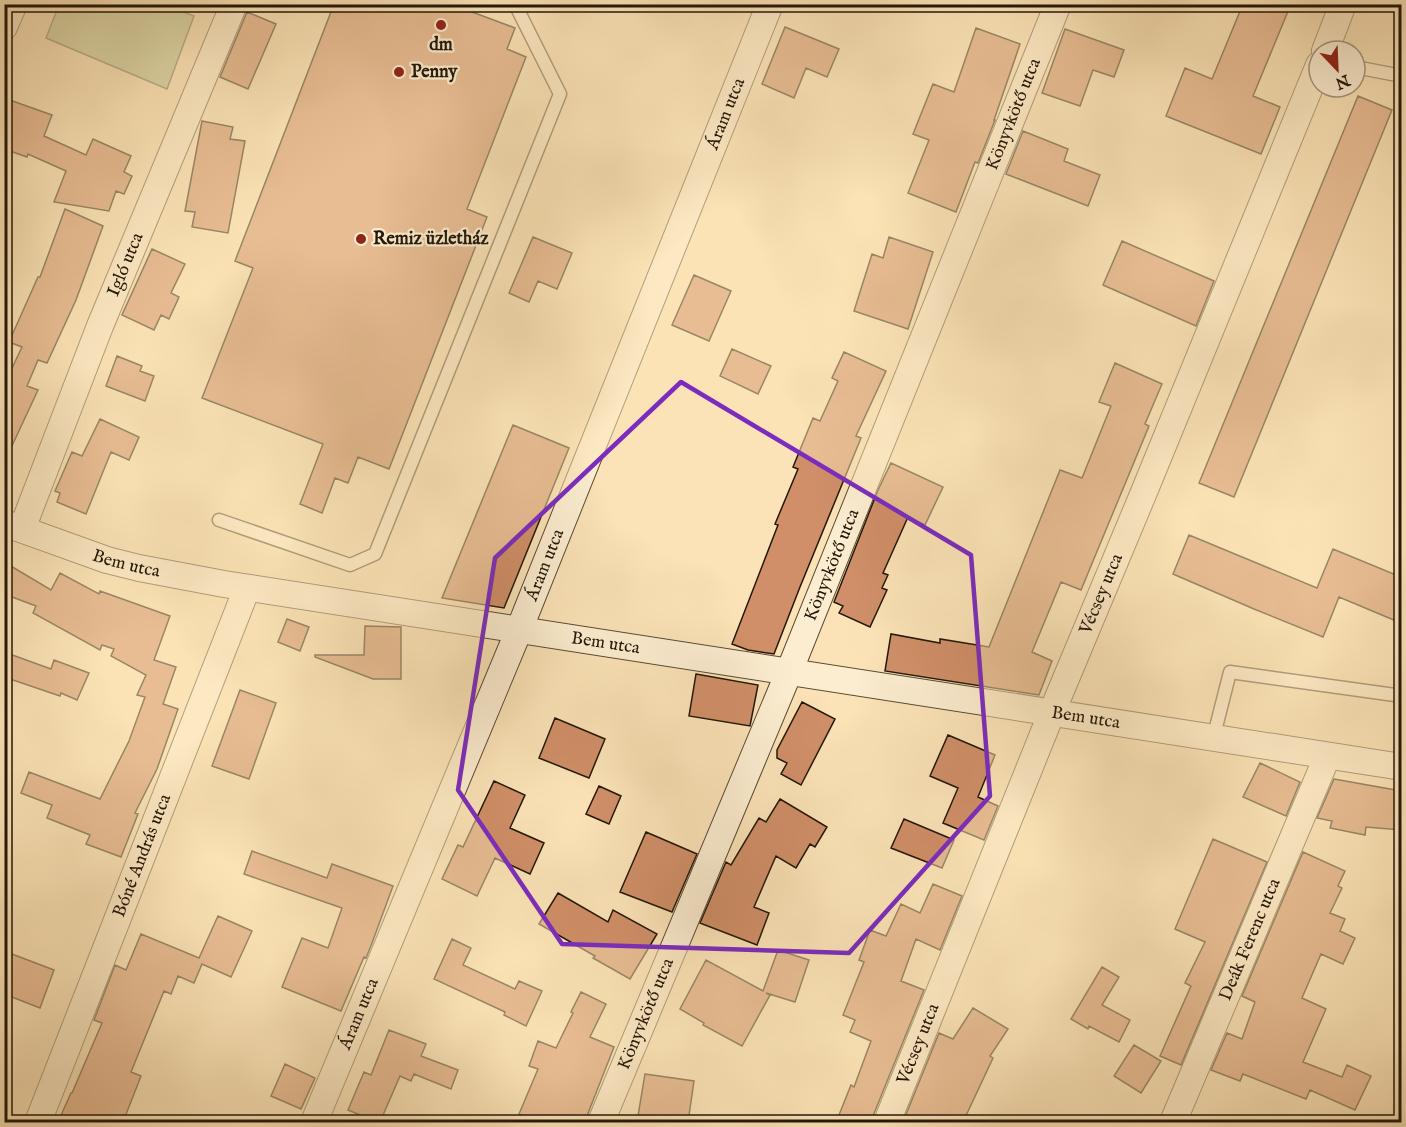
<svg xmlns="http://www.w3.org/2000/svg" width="1406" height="1127" font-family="'IM FELL English',serif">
<rect width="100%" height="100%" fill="#fbe3b7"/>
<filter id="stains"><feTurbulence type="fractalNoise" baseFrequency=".00333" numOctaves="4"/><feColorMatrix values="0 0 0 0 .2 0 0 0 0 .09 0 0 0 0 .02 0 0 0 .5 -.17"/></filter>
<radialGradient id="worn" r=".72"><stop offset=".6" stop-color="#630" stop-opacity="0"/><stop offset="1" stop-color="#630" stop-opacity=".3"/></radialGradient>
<path fill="#b8c593" stroke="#6d6e4e" stroke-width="1.5" d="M59 5H165L194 16 167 89 46 38Z"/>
<path fill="#d08f68" stroke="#221708" stroke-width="1.5" d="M334 4H465L464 9 515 28 507 49 526 57 467 209 487 217 389 469 358 457 348 483 335 478 322 513 300 504 323 444 202 398 253 268 235 261Z
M1243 4H1291L1253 96 1280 107 1261 154 1166 116 1185 68 1212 79Z
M247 12 276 24 248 89 220 77Z
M785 27 839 49 827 77 806 68 794 98 762 84Z
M976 28 1020 44 994 120H995L978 163 975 162 956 212 908 193 929 140 913 134 933 84 954 92Z
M1065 29 1124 50 1114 77 1093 70 1080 106 1042 93Z
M1358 96 1392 110 1234 497 1199 483Z
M4 98 52 115 44 136 86 155 93 139 131 156 124 172 132 176 124 194 116 191 109 211 54 202 66 171 28 154 27 157 4 149Z
M202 121 233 127 230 139 245 141 228 233 192 227 195 212 185 211Z
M1023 131 1068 149 1064 161 1100 175 1088 206 1006 174Z
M65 209 103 226 76 300 47 363 38 360 27 386 38 390 4 463V385L22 347 9 342 38 277H40Z
M533 237 572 253 557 289 538 281 529 302 509 293Z
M889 237 933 252 908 329 854 311 872 254 883 258Z
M1122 241 1214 281 1196 326 1103 285Z
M152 249 185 264 171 293 179 297 169 319 161 315 154 330 122 315Z
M694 275 731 291 709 341 672 325Z
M732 349 771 366 758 394 720 376Z
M844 352 886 371 856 436 861 438 800 587 774 654 748 650 732 644 778 525 775 524 798 469 793 467 813 418 820 421 838 381 832 378Z
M117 356 142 366 140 371 154 376 145 401 106 386Z
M1115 363 1162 384 1145 424 1149 426 1081 590 1061 582 1032 652 1052 661 1039 695 885 671 891 634 940 643V639L989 647 1060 470 1082 478 1111 406 1099 402Z
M100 419 139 437 129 460 111 452 86 514 57 502 60 493 55 491 72 452 82 456Z
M513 425 569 448 504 608 442 598Z
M891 463 943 487 925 525 908 517 883 573 888 575 882 588 887 590 870 627 839 613 843 606 834 602 878 490Z
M1189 535 1317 588 1333 549 1401 577V623L1339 597 1323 637 1254 609 1173 574Z
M4 562 51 590 60 573 99 594 100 591 170 616 154 660 176 667 163 704 178 709 157 769 135 813 138 814 121 857 86 844 90 835 47 818 52 805 21 793 29 772 100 799 129 741 145 697 137 695 146 675 111 656 114 649 102 645 100 650 33 613 36 606 4 594Z
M287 619 309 627 300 651 278 642Z
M365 626 401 627V679H373L315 657V655H364Z
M4 652 51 669 54 660 89 673 77 700 61 693 60 696 4 677Z
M696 674 758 685 750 726 689 716Z
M240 690 276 703 249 779 212 766Z
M802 702 835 719 801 785 781 774 787 763 777 758V750Z
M555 718 605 739 589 778 539 758Z
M948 735 995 755 978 797 998 806 984 840 943 823 958 788 930 776Z
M1260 763 1300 782 1286 816 1243 797Z
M1334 779 1401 791V830L1366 827 1365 835 1330 828 1332 821 1317 818Z
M494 781 525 795 510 828 544 843 530 874 495 858 477 896 442 879 458 845 463 847Z
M599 786 621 796 609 824 586 814Z
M780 799 827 827 815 847 810 844 796 868 776 856 754 907 769 913 757 945 700 923 726 862 731 865 759 818 766 822Z
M904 819 954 840 942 868 891 848Z
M646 832 697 854 672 912 620 892Z
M1213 839 1267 862 1181 1065 1160 1056 1191 986 1185 983 1205 942 1175 929Z
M252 851 327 878 332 864 393 886 372 943 366 958 364 957 341 1011 282 987 302 938 328 948 342 908 244 874Z
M1303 852 1345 871 1338 886 1342 888 1330 913 1345 919 1340 931 1355 938 1343 964 1321 954 1302 998 1326 1009 1303 1062 1342 1077 1347 1065 1371 1076 1355 1110 1310 1090 1306 1099 1243 1074 1240 1081 1211 1070 1227 1033 1242 1039 1255 1002 1242 996Z
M933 884 962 896 940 950 916 939 901 981 924 990 873 1116 872 1122H859L839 1115 851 1085 854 1087 871 1041 850 1032 855 1020 843 1015 864 962 859 960 870 930 886 936 901 904 920 913Z
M558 893 608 922 613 910 657 934 630 979 593 958 595 956 539 924Z
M218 916 252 931 231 977 202 964 194 983 178 976 171 994 164 991 131 1072 141 1076 123 1122H58L71 1093H72L102 1023 94 1020 115 965 126 970 141 934 199 958Z
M452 939 471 948 463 965 515 989 519 981 542 991 526 1026 504 1015 505 1012 434 979Z
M778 950 809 960 795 1002 766 993 770 995 742 1046 703 1025 704 1023 680 1009 706 960 763 991Z
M4 951 54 970 40 1008 4 994Z
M1102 967 1119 977 1102 1005 1130 1020 1119 1042 1089 1026 1088 1029 1071 1019Z
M581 992 606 1004 590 1037 614 1047 587 1116 586 1122H541L519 1114 538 1069 529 1066 538 1041 556 1048 573 1013 571 1012Z
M973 1008 1008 1029 990 1056 993 1058 963 1122H903L939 1033 953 1039Z
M389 1030 426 1044 421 1056 458 1070 451 1089 414 1074 411 1081 400 1076 380 1122H377L348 1110 364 1072 371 1075Z
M1134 1045 1161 1061 1141 1093 1114 1076Z
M285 1064 315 1078 301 1109 271 1096Z
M645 1074 694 1081 688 1122H669V1121L638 1116Z"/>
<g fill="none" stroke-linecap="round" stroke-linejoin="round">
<defs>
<path id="lane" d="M1355 67 1402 76
M219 520 350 565 375 554 560 94 515 4
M1213 739 1230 672 1402 696"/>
<g id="street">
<path d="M4 27 14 4"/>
<path d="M1325 51 1343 4"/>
<path id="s1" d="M4 523 107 560 139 568 224 584 1402 767"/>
<path id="s2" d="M22 529 100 326 234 4"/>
<path id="s3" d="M38 1122 247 588"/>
<path id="s4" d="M314 1122 519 630 770 4"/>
<path id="s5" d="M601 1122 789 672 1058 4"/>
<path id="s6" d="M887 1122 1052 712 1144 492 1319 65"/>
<path id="s7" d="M1173 1122 1327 757"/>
</g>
</defs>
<use href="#lane" stroke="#584a34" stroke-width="15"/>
<use href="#street" stroke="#584a34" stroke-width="28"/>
<use href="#lane" stroke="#fcedd0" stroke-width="12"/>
<use href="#street" stroke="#fcedd0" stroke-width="26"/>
</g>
<path d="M0 0H1406V1127H0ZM681 382 971 555 990 796 849 953 562 944 458 790 495 558Z" fill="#fbe3b7" fill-opacity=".55" fill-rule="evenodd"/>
<path fill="none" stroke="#7b2cbf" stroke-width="4.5" stroke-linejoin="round" d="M681 382 971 555 990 796 849 953 562 944 458 790 495 558Z"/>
<g fill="#8f2418" stroke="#fcedd0" stroke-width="2">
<circle cx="441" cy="25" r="6"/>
<circle cx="399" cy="72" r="6"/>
<circle cx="361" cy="239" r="6"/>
</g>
<g text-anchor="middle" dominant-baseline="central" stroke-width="4.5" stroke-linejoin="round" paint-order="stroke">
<g font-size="18" font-weight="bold" fill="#221708" stroke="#fcedd0" text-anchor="start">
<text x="441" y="45" text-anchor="middle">dm</text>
<text x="411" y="72">Penny</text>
<text x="373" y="239">Remiz üzletház</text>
</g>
<g font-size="18" fill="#221708" stroke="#fcedd0">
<text stroke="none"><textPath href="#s4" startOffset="1089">Áram utca</textPath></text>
<text stroke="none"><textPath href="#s5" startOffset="1089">Könyvkötő utca</textPath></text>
<text stroke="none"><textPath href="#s2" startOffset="284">Igló utca</textPath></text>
<text stroke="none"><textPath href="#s1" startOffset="129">Bem utca</textPath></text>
<text stroke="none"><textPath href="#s4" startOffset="603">Áram utca</textPath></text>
<text stroke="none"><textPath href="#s5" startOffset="603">Könyvkötő utca</textPath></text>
<text stroke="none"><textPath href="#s6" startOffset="570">Vécsey utca</textPath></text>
<text stroke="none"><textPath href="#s1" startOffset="615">Bem utca</textPath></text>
<text stroke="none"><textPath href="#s1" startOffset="1101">Bem utca</textPath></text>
<text stroke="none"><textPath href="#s3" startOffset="286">Bóné András utca</textPath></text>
<text stroke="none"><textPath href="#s7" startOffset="198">Deák Ferenc utca</textPath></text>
<text stroke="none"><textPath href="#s4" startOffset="117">Áram utca</textPath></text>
<text stroke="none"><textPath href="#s5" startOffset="117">Könyvkötő utca</textPath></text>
<text stroke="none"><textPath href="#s6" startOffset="84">Vécsey utca</textPath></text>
</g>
</g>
<rect width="1406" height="1127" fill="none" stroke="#fbe3b7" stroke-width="24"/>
<rect x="6" y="6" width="1394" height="1115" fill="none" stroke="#221708" stroke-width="3"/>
<rect x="12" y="12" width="1382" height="1103" fill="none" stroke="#221708" stroke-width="1.5"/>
<g transform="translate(1337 69) rotate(157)"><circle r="28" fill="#fcedd0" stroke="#a59780" stroke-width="1.5"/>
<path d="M0-4.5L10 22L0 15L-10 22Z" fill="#8f2418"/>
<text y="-9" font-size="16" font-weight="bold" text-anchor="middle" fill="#221708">N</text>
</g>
<rect width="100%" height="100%" filter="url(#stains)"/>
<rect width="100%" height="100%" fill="url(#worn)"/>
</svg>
